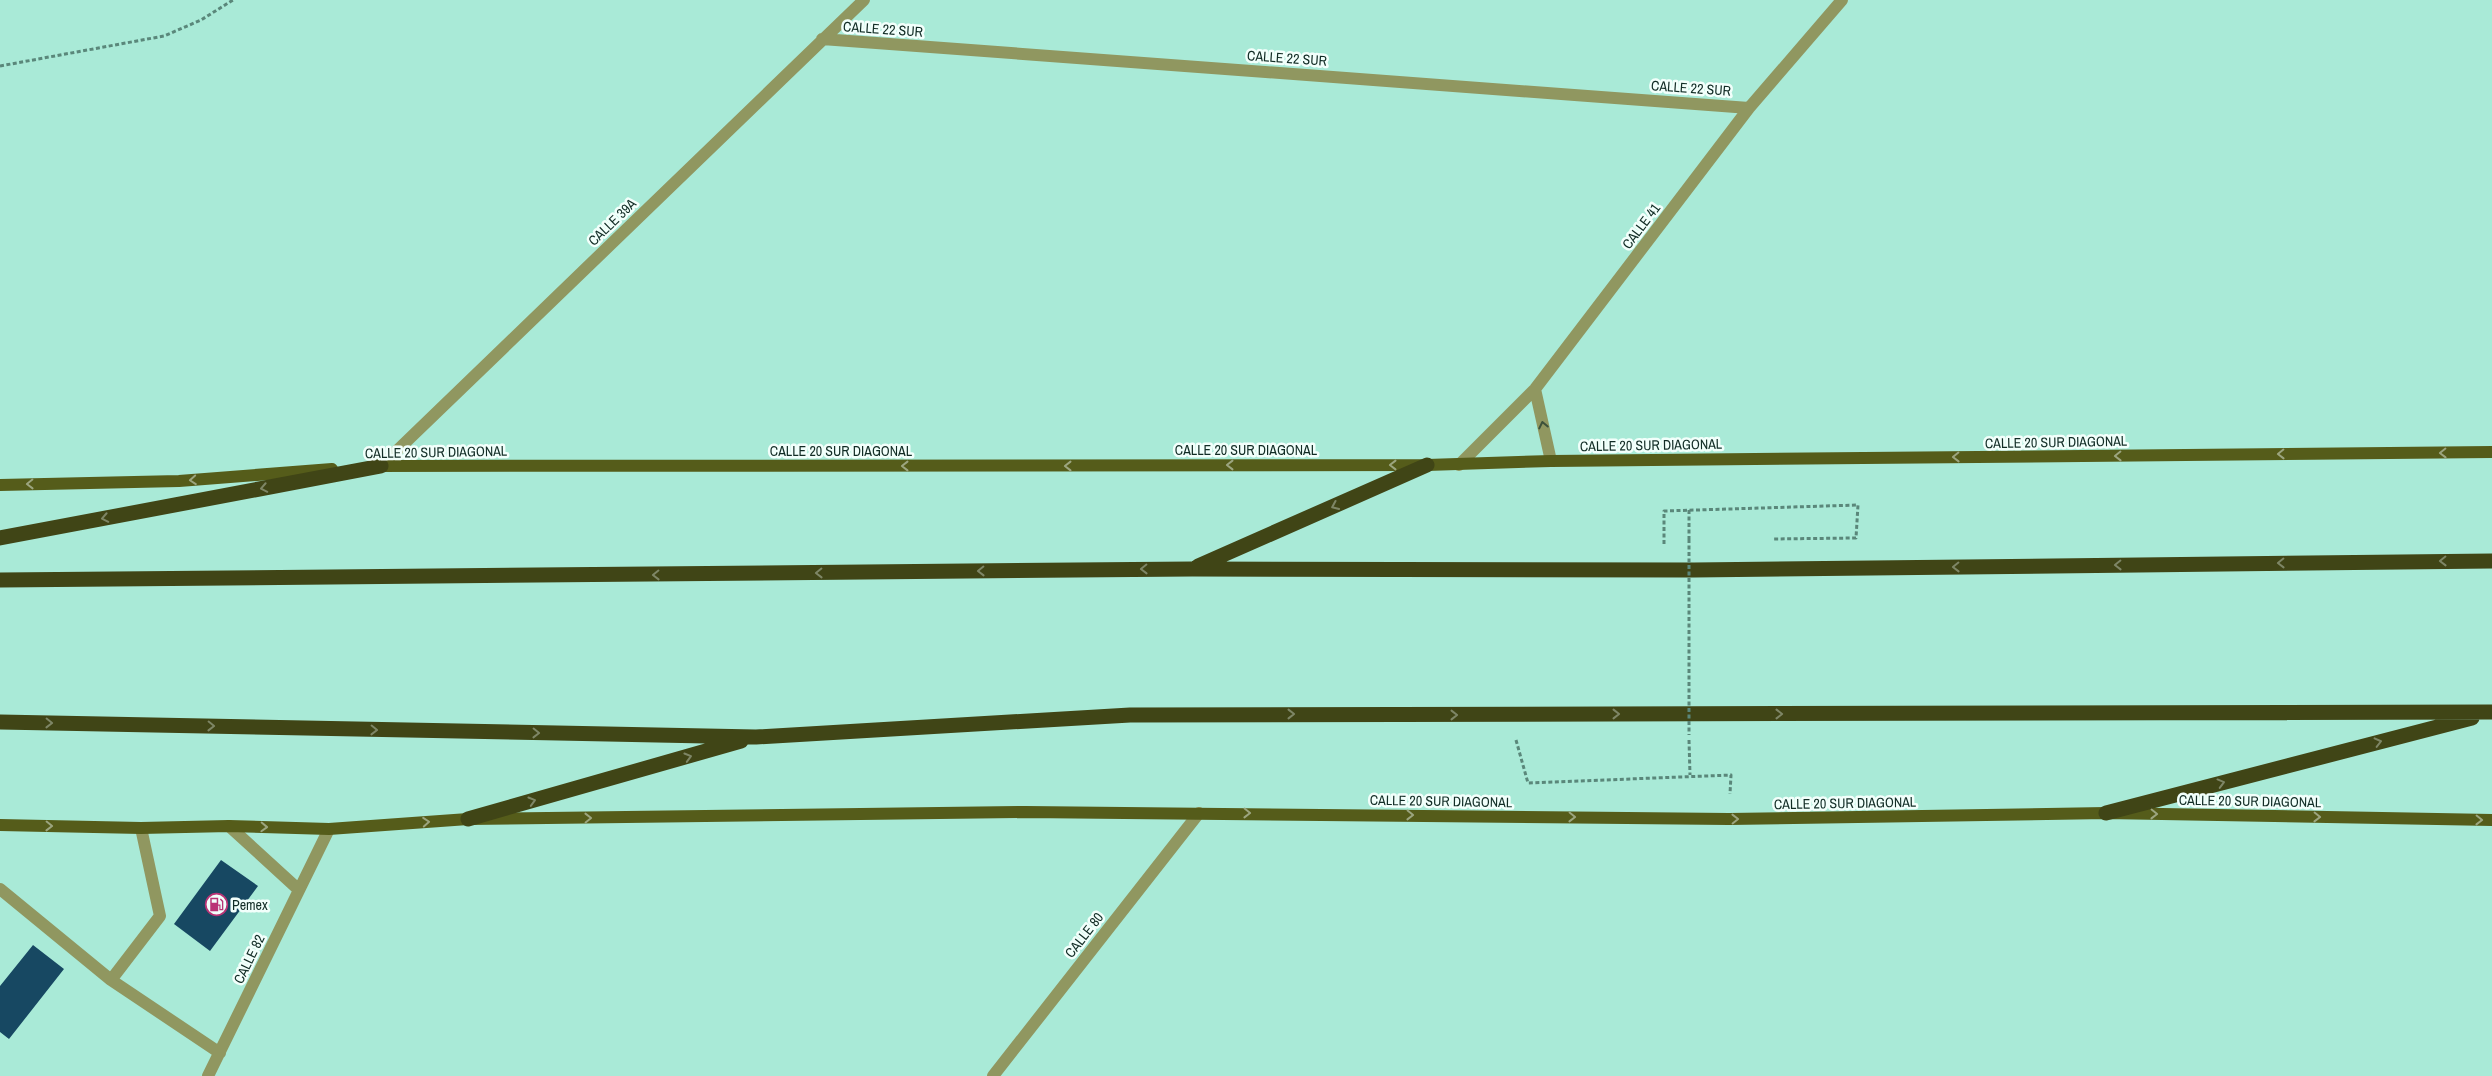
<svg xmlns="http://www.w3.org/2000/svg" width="2492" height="1076" font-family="'Archivo Narrow',sans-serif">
<rect width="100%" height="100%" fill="#a9ead7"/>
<path fill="#174862" d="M221 860 258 886 210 951 174 924Z
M33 945 64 969 9 1039 0 1032V986Z"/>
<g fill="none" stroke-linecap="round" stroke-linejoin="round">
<path stroke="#5a877a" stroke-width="3" stroke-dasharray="4 2.5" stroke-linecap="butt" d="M0 66 164 36 201 20 233 0
M1689 510V539
M1664 544V511L1858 505 1856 538 1773 539
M1516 740 1528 783 1731 775 1730 794
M1689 740 1690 775"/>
<path stroke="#909760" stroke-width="12" d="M822 39 1749 108
M1535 389 1551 461
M1459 465 1535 389 1749 108 1842 0
M381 466 864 0
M229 826 299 890
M0 889 111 980 160 916 141 828
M111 980 220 1053
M208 1076 329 829
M993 1076 1199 813"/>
<path stroke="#555c1a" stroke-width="12" d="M372 466 1427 465 1551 461 2492 452
M0 485 179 481 332 469
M0 825 141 828 229 826 329 829 468 819 1026 812 1729 819 2106 813 2492 820"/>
<path stroke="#404516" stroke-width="15" d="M0 538 381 466
M1198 566 1427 465
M0 580 1192 569 1694 570 2492 561
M0 722 756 737 1130 715 2492 712
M2106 813 2472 718
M468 819 741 741"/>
<path stroke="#5a877a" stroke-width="3" stroke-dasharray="4 2.5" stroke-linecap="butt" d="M1689 539V735"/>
</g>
<defs><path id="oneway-chevron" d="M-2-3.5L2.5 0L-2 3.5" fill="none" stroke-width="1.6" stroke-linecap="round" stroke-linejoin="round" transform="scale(1.25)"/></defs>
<use stroke="#3d513a" href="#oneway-chevron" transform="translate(1543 425) rotate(-102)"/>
<g stroke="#9ca57f">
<use href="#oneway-chevron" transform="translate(2443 453) rotate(179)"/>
<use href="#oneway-chevron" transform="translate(2281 454) rotate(179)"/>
<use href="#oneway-chevron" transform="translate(2118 456) rotate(179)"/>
<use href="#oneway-chevron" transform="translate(1956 457) rotate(179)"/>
<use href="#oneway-chevron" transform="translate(1230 465) rotate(180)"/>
<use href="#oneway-chevron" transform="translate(1393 465) rotate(180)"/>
<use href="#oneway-chevron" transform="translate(905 466) rotate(180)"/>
<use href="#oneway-chevron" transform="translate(1068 466) rotate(180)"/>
<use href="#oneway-chevron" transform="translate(193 480) rotate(176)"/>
<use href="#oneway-chevron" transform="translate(30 484) rotate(179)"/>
<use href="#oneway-chevron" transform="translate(1247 813) rotate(1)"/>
<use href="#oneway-chevron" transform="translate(2154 814) rotate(1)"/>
<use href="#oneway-chevron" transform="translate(1410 815) rotate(1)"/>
<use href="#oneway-chevron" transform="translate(1572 817) rotate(1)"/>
<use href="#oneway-chevron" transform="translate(2317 817) rotate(1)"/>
<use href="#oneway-chevron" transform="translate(588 818) rotate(-1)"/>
<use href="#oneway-chevron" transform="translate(1735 819) rotate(-1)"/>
<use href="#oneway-chevron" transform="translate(2479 820) rotate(1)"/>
<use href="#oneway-chevron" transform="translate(426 822) rotate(-4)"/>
<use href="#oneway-chevron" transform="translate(49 826) rotate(1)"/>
<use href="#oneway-chevron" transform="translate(264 827) rotate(2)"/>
</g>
<g stroke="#7e8666">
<use href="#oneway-chevron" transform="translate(264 488) rotate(169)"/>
<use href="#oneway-chevron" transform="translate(1335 506) rotate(156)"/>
<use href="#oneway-chevron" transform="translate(105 518) rotate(169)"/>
<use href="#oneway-chevron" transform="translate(2443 561) rotate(179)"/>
<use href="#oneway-chevron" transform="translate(2281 563) rotate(179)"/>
<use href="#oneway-chevron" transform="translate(2118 565) rotate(179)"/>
<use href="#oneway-chevron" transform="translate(1956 567) rotate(179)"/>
<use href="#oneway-chevron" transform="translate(1144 569) rotate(179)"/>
<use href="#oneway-chevron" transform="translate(981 571) rotate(179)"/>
<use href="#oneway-chevron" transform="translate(819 573) rotate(179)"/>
<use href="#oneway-chevron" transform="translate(656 575) rotate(179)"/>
<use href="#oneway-chevron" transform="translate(1291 714)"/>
<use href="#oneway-chevron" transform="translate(1616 714)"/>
<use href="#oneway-chevron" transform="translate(1779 714)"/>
<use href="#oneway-chevron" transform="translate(1454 715)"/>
<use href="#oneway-chevron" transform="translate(49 723) rotate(1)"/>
<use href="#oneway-chevron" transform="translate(211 726) rotate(1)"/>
<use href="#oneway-chevron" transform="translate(374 730) rotate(1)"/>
<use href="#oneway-chevron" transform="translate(536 733) rotate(1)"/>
<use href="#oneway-chevron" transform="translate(2378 742) rotate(-14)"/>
<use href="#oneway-chevron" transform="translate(688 757) rotate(-16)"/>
<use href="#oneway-chevron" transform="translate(2221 783) rotate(-15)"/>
<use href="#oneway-chevron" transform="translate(532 801) rotate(-16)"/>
</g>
<defs>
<symbol id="fuel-ring" viewBox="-11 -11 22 22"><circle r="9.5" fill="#f2fffb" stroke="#b93375" stroke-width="1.5"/><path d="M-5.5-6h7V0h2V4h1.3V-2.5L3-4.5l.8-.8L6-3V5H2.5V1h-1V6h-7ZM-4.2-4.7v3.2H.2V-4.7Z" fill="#b93375"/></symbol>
</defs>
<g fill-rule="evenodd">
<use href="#fuel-ring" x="204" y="892" width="25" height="25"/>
</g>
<g text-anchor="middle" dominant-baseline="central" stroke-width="5" stroke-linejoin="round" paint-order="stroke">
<g font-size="14" fill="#112c25" stroke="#f2fffb">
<text transform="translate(883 29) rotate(4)">CALLE 22 SUR</text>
<text transform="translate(1287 58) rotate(4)">CALLE 22 SUR</text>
<text transform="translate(1691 88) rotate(4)">CALLE 22 SUR</text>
<text transform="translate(612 222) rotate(-44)">CALLE 39A</text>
<text transform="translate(1641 226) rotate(-53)">CALLE 41</text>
<text transform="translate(2056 442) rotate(-1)">CALLE 20 SUR DIAGONAL</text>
<text transform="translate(1651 445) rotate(-1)">CALLE 20 SUR DIAGONAL</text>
<text x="1246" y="450">CALLE 20 SUR DIAGONAL</text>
<text x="841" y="451">CALLE 20 SUR DIAGONAL</text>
<text transform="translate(436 452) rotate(-1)">CALLE 20 SUR DIAGONAL</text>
<text transform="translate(1441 801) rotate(1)">CALLE 20 SUR DIAGONAL</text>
<text transform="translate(2250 801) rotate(1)">CALLE 20 SUR DIAGONAL</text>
<text transform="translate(1845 803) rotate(-1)">CALLE 20 SUR DIAGONAL</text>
<text transform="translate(1084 935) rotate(-52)">CALLE 80</text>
<text transform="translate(249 959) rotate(-64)">CALLE 82</text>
</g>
<g font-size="14" fill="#112c25" stroke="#f2fffb" text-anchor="start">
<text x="232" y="905">Pemex</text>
</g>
</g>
</svg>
